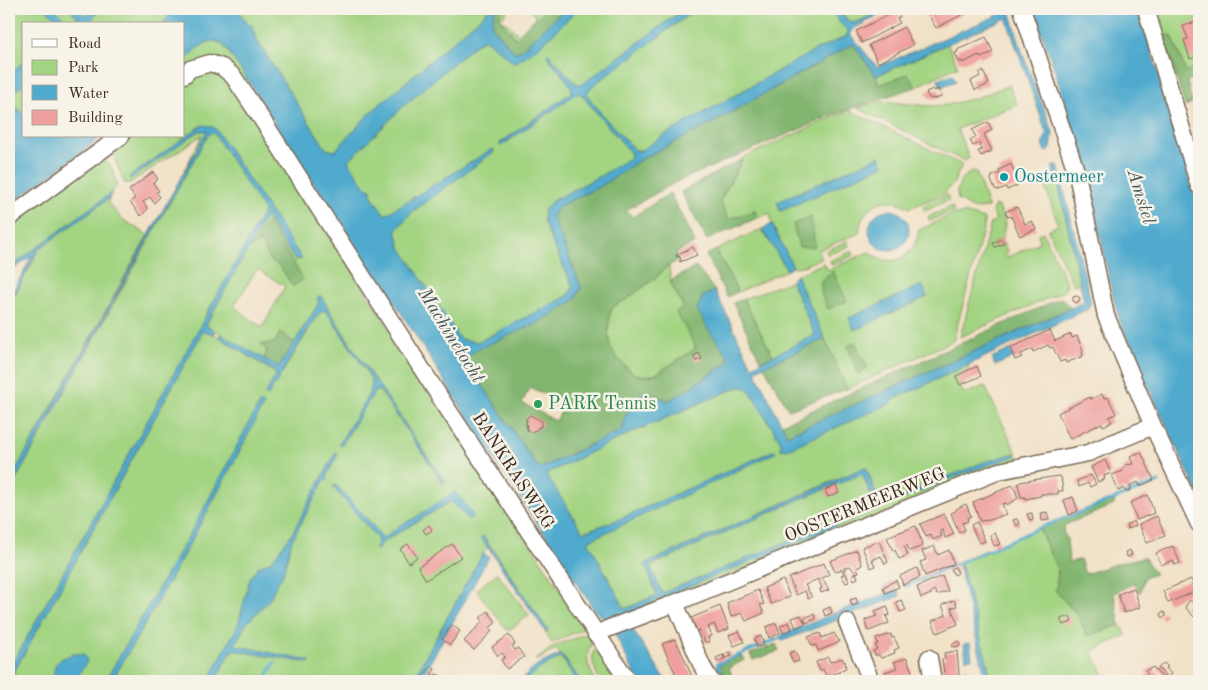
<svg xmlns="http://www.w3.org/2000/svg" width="1208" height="690" font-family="'Old Standard TT',serif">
<rect width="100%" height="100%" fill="#f7f3e8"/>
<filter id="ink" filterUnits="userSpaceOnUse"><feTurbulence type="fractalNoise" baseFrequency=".02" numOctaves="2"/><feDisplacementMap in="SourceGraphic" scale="10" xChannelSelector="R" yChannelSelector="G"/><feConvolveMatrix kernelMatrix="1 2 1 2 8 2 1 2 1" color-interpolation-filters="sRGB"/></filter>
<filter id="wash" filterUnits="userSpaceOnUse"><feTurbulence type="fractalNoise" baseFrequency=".0096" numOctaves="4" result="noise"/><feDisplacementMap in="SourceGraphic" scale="20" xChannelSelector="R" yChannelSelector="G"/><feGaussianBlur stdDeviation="1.12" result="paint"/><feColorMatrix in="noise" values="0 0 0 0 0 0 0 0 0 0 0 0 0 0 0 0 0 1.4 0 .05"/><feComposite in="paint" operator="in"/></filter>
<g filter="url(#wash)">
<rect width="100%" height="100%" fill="#f1e1c6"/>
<path fill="#a3d482" stroke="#6f7f50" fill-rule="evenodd" d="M9 9H46L61 24H24V136H38L9 158Z
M55 9H95L90 15 93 18 101 9H175L162 24H70Z
M237 9H490L369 114 335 151 326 149 256 39 252 26 247 23Z
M501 9H507V12L501 18 518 34 536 17 528 9H546L516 39 499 18Z
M578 9H684L581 85 574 82 548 53 571 86 572 92 499 144 545 116 576 93H580L630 152 631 158 602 175 552 201 544 224 573 287 568 296 478 342 460 340 400 246 396 230 412 212 494 151 492 150 385 215 348 161 407 103 477 43 485 39 514 63Z
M696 9H831L840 23 848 31 847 36 810 53 666 134 643 150H635L604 117 587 95 588 91 595 84Z
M840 9H879V11C870 16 860 24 849 22Z
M1155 9H1165L1169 12 1171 9H1199V67L1186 72 1172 36 1163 35Z
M213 41C228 43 239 67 247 79L244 86 230 68 184 69V62C192 53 200 43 213 41Z
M948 44 958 67H956L916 87 908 74 879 85 876 76Z
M199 68 222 71 585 628 552 643 495 551 485 543 488 548 483 553 412 681H9L203 331 214 334 280 376 320 312 326 310 351 345 320 295 317 298 319 303 295 343 280 332 275 343 261 344 267 350 264 360 206 325 266 216 207 312 200 328 9 670V492L152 235 202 135 130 183H124L114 156 115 147 126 136H184V81ZM257 269 285 286 262 328 234 306ZM452 495V501L382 542Z
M1009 85 1017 105 957 129 969 158 964 161 857 108 879 101 931 106 947 105 976 98Z
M849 110 962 165 953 184 946 191V193L910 208C905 206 901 203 896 202 875 197 860 214 859 233L819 250 822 258 803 266 793 267 772 224 770 213 757 218 755 211 728 219 720 201 744 157ZM880 156 884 165 780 211 777 202Z
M102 159C113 164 115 175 117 186L111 193 108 203 122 219 148 235 10 481 9 299 35 260 32 256H31L9 273V222Z
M973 171 976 172 988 207C971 212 971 206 958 200L957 192 961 179Z
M1058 182 1080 283 1073 285 1048 230 1058 225 1045 185Z
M947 195 949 200 925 211 923 206Z
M995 205 999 207 1005 224 1002 239 993 243 995 247 1004 244 1007 252 1004 255 1006 258 1040 242 1038 234 1043 232 1067 284 1064 291 960 337 991 223 996 220 992 211Z
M952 206 954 211 930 221 928 217Z
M956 213 957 215 964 213 984 219V227L953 341 847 389 796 275 824 263 828 270 869 252C892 270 915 258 919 230ZM922 285 927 297 854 330 849 318ZM848 346 867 368 858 374Z
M762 229 787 270 738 292 716 250Z
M847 241 849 246 828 255 826 251Z
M852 251 854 255 832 265 830 261Z
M669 265 671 284 684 308 676 312 695 345V349L656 374 647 376 634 374 618 359 610 346 608 331 610 313 614 306 627 299 654 279Z
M791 281 815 335 773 356 743 299Z
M970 364 960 385 964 394 985 386 1020 460 624 616 664 597 962 474 1015 453 880 504 865 467 645 564 657 595 625 609 588 541 775 450 615 521 583 532 545 474 624 436 738 387H744L750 391 782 444 780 447 782 450 792 447 891 403V401L901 396Z
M862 474 870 494 877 505 662 594 650 566 798 500Z
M1039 528 1058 572 1056 591 1079 617 1087 636 1120 625 1127 635 1092 651 1107 681H992L960 561Z
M497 573 529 615 508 631 476 590Z
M588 633 594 640C583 657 588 664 595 681H581L563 657 560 655 556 649 536 661V660L554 646Z
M598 645 621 681H600C595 670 587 655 598 645Z
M562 658 577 681H526C534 672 550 660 562 658Z"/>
<path fill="#82b670" stroke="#5e7047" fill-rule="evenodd" d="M495 9H501L499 18 516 39 546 9H565L520 51 514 52 492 26Z
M1163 35 1172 36 1186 72 1199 67V77L1187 81 1192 103 1185 106Z
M853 44 876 76 879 85 908 74 916 87 837 113 676 182 626 210 633 217 670 193 695 243 676 253 678 261 669 265 654 279 627 299 614 306 610 313 608 331 610 346 618 359 634 374 647 376 656 374 695 349V345L676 312 684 307 671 284 672 280 696 267 715 291 703 296C705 306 704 323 710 331 716 340 733 353 727 364L669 401 652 394 626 414 623 430 541 468 536 465 466 361 470 355 478 349 538 323 575 300 581 287 552 216 559 206 601 186 643 158 703 128ZM530 387 565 405 556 421 522 403Z
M742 159 720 201 728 219 755 211 757 218 707 240 681 192Z
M811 217 815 247H799L793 224Z
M268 221 303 279 293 287 280 266 270 261 261 242 249 249Z
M716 250 738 292 727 297 706 255Z
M833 271 847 301 828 309 821 294V280Z
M1061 298 1071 308 787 435 782 424Z
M743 299 773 356 761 361 733 303Z
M280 332 295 343 279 367 264 360 267 350 260 344 275 343Z
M825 339 847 389 789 410 764 366Z
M855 342 867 368 858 374 848 346Z
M1115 500 1114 505 1065 525 1063 531 1067 539 1069 563 1080 559 1085 574 1122 562 1144 557 1155 574 1144 578 1140 593 1135 583 1114 593 1120 625 1087 636 1079 617 1056 591 1058 572 1039 528Z
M776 644 779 651 753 660 750 654Z
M742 656 744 660 729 668 734 681H726L720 665Z"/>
<path fill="#50aace" stroke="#466a76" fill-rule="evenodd" d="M46 9H55L70 24H61Z
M70 9H78L85 15H90L95 9H101L93 18 92 22 94 24H83Z
M175 9H237L247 23 252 26 256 39 326 149 335 151 369 114 490 9H495L492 26 514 52 520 51 565 9H578C559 27 538 52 513 63L504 54 485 39 477 43 407 103 348 161 365 186 371 189V195L385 215 492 149 495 151 412 212 396 230 400 246 460 339 478 342 568 296 573 287 544 224 543 212 552 201 602 175 631 157 630 152 580 93 576 94 501 146 499 144 572 92 571 86 546 54 548 53 574 82 581 85 684 9H696L595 84 588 91 587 95 604 117 635 150 640 151 666 134 810 53 847 36 848 31 840 23 831 9H840C842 12 845 20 849 22 855 26 873 14 879 11V9H884V13L853 29 850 34 877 67 1010 10 1022 52 1053 132 1051 149 1047 152 1044 150 1043 142 1047 135 1006 18 876 76 853 44 703 128 643 158 601 186 559 206 552 216 581 287 575 300 538 323 478 349 470 355 466 361 536 465 541 468 622 430 626 414 639 394 646 393 669 401 727 364 729 361 727 354 708 329 697 309 703 296 715 291 752 366 815 335 791 281 796 275 825 339 764 366 755 371 787 435 1084 302 1058 182 1054 176 1053 166 1058 165 1091 302 1088 309 901 396 891 401 892 403 792 447 781 450 780 447 782 444 750 391 744 387H738L624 436 546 474 583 532 615 521 775 450V453L588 541 625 609 657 595 645 564 866 467 880 504 984 462 1015 453 1016 456 962 474 664 597 624 616 666 681H638L609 622 596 612 483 442 398 308 307 174 247 79 225 47 217 41 207 42 198 48 184 62V24H162ZM862 474 877 505 662 593 650 566 798 500Z
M1033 9H1139L1199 212V496L1130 347 1119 319 1112 292 1089 181 1054 68Z
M24 62V84L9 96V73Z
M952 74 956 81 941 87 938 80Z
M9 100 24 115V136H100L93 144 9 205V158L12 156 9 152Z
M202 125 210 126 215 128 302 259 295 260 266 216 206 325 215 332 214 334 203 331 9 681V670L264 211 213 132 208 135 119 292 9 492V481L48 415 207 131H199L130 179 129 177Z
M880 156 884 165 781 211 777 202Z
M111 193V195L108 199 38 250 9 306V299L32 256 9 272V268Z
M869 230a20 20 0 1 1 40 0a20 20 0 1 1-40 0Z
M772 224 793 267 787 270 762 229Z
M922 285 927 297 854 330 849 318Z
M320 295 351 345 445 482 443 483 380 391H375L341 446 339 444 369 394 372 384 370 377 326 311 320 312 311 325 268 396 265 394 276 375 275 372 219 337 220 334 279 367 319 303 317 298Z
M1011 349 1014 357 995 366 992 358Z
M260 402 264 404C216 498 165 590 112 681H105L196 523Z
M336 452 338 454 327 475 328 480 324 481 292 540 282 577 276 585 270 599 246 624 235 645 310 661 309 663 232 650 215 681H208L238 625 250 578 258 567 271 561 291 535Z
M336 485 370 522 383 539 402 524 413 519 454 492 464 502 473 516 469 520 451 501 383 542 377 550 374 549 378 542 377 538 333 487Z
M483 536 548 630 546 632 481 538Z
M483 553 489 557 420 681H412Z
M961 564 992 681H985L983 667 959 566Z
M898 590 900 596 782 641 780 638 782 635 852 606Z
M970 643 972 658 966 659 964 644Z
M72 654H84L87 662 74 681H53L55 665 61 659Z
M560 655 563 657 581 681H577L562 658C550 660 534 672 526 681H521C529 670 546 659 560 655Z"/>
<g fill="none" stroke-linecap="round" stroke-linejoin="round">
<path stroke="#50aace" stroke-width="3" d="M906 586 1039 528 1159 482
M264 681 275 662
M724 681 717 664 780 638"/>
</g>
<g id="blocks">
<path fill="#ef9f9d" d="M939 9H973L936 28 928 14Z
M894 12 896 15 899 14 900 17 897 18 900 23 862 43 856 31Z
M1199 21V56L1190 59 1184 40 1188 39 1183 26Z
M904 27 913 45 878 63 869 45Z
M986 37 993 52 981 58 979 55 963 63 962 61 959 62 955 53 958 52 957 50Z
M983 71 989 84 975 90 971 81 980 76 979 73Z
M933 89 934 91 938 89 942 96 936 99 929 98 926 92Z
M988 122 992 130 984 134 992 151 981 156 978 151 982 150 979 143 973 146 970 140 976 137 972 130Z
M1011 164 1020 184 1007 190 1006 187 998 190 995 189 991 180 992 176 1000 173 999 170Z
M153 172 158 179 153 183 159 191 156 192 160 197 154 203 150 197 143 202 148 209 141 216 130 202 135 198 129 190Z
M1017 207 1025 224 1032 221 1036 229 1020 236 1011 216 1008 217 1005 212Z
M1002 239 1004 244 995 247 993 243Z
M693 247 697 255 680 262 679 261 681 260 679 256 677 257 676 255Z
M1077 296 1080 298 1079 301 1076 303 1073 301V297Z
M1050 330 1055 341 1071 334 1072 338 1077 336 1083 351 1082 352 1083 356 1066 363 1065 360 1060 362 1053 347 1050 348 1048 345 1033 352 1032 349 1021 354 1022 357 1015 360 1010 348Z
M699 353 702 359 696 361 693 356Z
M977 366 981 376 960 385 956 376Z
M1102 394 1104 398 1108 397 1116 414 1109 417 1112 422 1103 426 1102 423 1070 439 1058 413 1090 397 1091 399Z
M530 415 542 421 541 427H538V429L531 432 527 430 526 422 527 421 526 419Z
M1141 452 1154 480 1140 486 1138 482 1130 486 1131 490 1126 492 1124 488 1118 491 1112 475 1123 471 1122 469 1126 467 1125 465 1133 464 1130 456Z
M1105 460 1111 473 1104 476 1105 479 1098 482 1091 467Z
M1091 475 1096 484 1090 487 1088 483 1079 487 1077 481Z
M1058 476 1061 477 1063 491H1058V494H1041V496L1025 499V497H1021L1018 484 1020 482Z
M836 485 839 493 828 497 825 490Z
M1013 485 1018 498 1007 505 1006 503 1002 504 1006 514 990 520 980 521 973 502Z
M1148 495 1154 513 1137 520 1130 503Z
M1073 497 1078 511 1069 515 1064 500Z
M966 504 971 516 967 518 968 521 962 523 965 530 959 533 951 513 956 511V509Z
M1047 512 1049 520 1042 521 1041 513Z
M1032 513 1033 520 1030 521 1027 514Z
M944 514 954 534 945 538 943 530 940 531 942 536 933 540 931 535 926 537 920 524Z
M1157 516 1165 536 1147 543 1139 524Z
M1017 519 1020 524 1016 526 1013 520Z
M1134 521 1136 526 1128 529 1126 525Z
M977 522 985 541 979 543 971 525Z
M429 525 432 530 426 534 423 530Z
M916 526 923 546 909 551 907 545 904 546 908 555 899 559 895 550 893 551 887 537Z
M995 533 1000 544 994 546 990 535Z
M879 541 888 562 885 564 881 556 872 560 875 566 871 568 862 547Z
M408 544 417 557 409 563 400 549Z
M452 544 461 557 426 580 418 567Z
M934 546 938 555 949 550 954 564 925 576 920 562 926 560 922 551Z
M1173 546 1180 563 1175 565 1173 560 1161 565 1156 553Z
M857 550 862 565 857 568 859 572 856 573 858 578 854 580 852 575 856 573 850 566 844 568 849 582 846 583 841 575 844 574 842 569 835 572 830 561Z
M1130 550 1132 555 1127 557 1125 552Z
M824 563 829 575 822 578 829 590 821 593 820 589 822 588 818 579 805 585 812 597 808 599 805 591 796 595 789 578Z
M955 567 958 573 954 575 951 569Z
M917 568 920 577 903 585 900 576Z
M942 576 948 591 937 595 934 590 931 592V594L921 598 917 587Z
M1191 579 1196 591 1168 603 1163 591Z
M783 580 790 597 771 604 764 588Z
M896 580 899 587 885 593 883 587Z
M1134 588 1140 607 1124 613 1118 594Z
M758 590 764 604 760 605 764 613 746 621 742 613 731 617 727 603Z
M1197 594 1199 595V616L1197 614 1194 617 1185 607 1190 600 1193 603 1196 599 1194 598Z
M856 598 858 604 852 606 850 600Z
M901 600 906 610 900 612 896 602Z
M954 600 957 606 951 608 958 624 937 633 932 621 946 615 942 605Z
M720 606 729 629 718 633 714 624 708 627 712 636 708 637 709 642H705L700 630 697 631 691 618Z
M887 606 890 615 886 616 889 623 869 631 867 630 865 620 877 616 875 611Z
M830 607 832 613 825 616 823 610Z
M488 611 496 622 490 628 492 631 474 650 464 641 483 621 480 618Z
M1164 612 1166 616 1162 619 1160 614Z
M814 614 816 619 806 623 804 618Z
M801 615 805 624 796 628 792 618Z
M1070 616 1072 622 1063 625 1060 619Z
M789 622 792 629 783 633 780 626Z
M776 623 780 633 769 638 766 627Z
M452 625 460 631 450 645 442 639Z
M739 631 744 642 734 646 729 635Z
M820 633 822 638 834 633 839 641 838 643 818 651 816 645 812 646 808 637Z
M891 634 892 638 894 637 899 648 894 650 895 653 881 658 879 655H875L873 651 877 649 875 645 878 644 876 639Z
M509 635 515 644 512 646 515 650 518 648 524 657 507 669 501 660 505 657 502 653 498 656 492 647Z
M761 636 764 645 757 647 754 639Z
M675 639 679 647 694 681H679L669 660 662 644Z
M959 641 960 646 953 647 952 644Z
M795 651 799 661 793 663 789 653Z
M957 651 959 675H958V677L954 678 955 679H946L943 672H944L942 660 945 659 944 653Z
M730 652 732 656 725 658 724 654Z
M723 655 724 659 717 662 716 658Z
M828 657 830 662 842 658 844 662 845 661 846 668 839 671 840 672 826 676 823 669 820 671 816 662Z
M907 658 912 672 902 679V677L896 680V681H887L885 672 897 668 894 662Z
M1164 663 1168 667 1166 668 1171 674 1167 678 1158 668Z
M431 666 435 669 431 674 434 676 437 674 441 676V681L419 680 420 678H422Z
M1153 667 1164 680 1163 681H1160L1156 677 1153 680 1154 681 1141 680 1148 674 1145 671Z
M966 675 967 681H960V677Z"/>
</g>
</g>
<g filter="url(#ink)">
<use href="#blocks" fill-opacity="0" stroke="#7b6a59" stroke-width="1"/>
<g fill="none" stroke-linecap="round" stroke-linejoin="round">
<defs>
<path id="minor" d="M1022 9 1077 174 1106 316 1153 426 1199 524
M1146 9 1199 186
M184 75 190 69 210 63 222 67 233 76 267 127 443 402 628 681
M9 218 121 136
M675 603 702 666 711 681
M847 622 871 681
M596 635 607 629 670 605 999 471 1088 453 1153 426
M929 658 933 681"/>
</defs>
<use href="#minor" stroke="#7b6a59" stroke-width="19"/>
<use href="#minor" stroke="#fff" stroke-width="16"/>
</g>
</g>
<circle fill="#0f9aa8" stroke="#f7f3e8" stroke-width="2" cx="1004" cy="177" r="5"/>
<circle fill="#2e9e5b" stroke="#f7f3e8" stroke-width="2" cx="538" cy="404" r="5"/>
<g text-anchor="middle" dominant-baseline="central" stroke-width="5" stroke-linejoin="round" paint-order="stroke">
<g font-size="18" fill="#0d838f" stroke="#f7f3e8" text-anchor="start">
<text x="1014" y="177">Oostermeer</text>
</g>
<g font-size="18" fill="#27864d" stroke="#f7f3e8" text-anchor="start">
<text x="548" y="404">PARK Tennis</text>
</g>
<g font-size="18" fill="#3b2a1e" stroke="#f7f3e8">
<text transform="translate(513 471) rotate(57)">BANKRASWEG</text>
<text transform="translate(865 505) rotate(-22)">OOSTERMEERWEG</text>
</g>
<g font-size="19" font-style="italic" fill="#42575c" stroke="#f7f3e8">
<text transform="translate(1140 197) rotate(73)">Amstel</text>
<text transform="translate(450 336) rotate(58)">Machinetocht</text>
</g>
</g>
<rect width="1208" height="690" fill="none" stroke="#f7f3e8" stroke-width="30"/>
<rect x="22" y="22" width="162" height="115" fill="#f7f3e8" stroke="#aca397"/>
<rect x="32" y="39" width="25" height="8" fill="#ffffff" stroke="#aca397"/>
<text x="68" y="48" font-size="15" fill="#3b2a1e">Road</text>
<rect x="32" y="60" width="25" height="15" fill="#a3d482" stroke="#aca397"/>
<text x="68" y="72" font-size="15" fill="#3b2a1e">Park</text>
<rect x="32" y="85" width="25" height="15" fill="#50aace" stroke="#aca397"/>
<text x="68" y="98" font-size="15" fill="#3b2a1e">Water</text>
<rect x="32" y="110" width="25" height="15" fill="#ef9f9d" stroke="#aca397"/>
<text x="68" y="122" font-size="15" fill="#3b2a1e">Building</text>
</svg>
